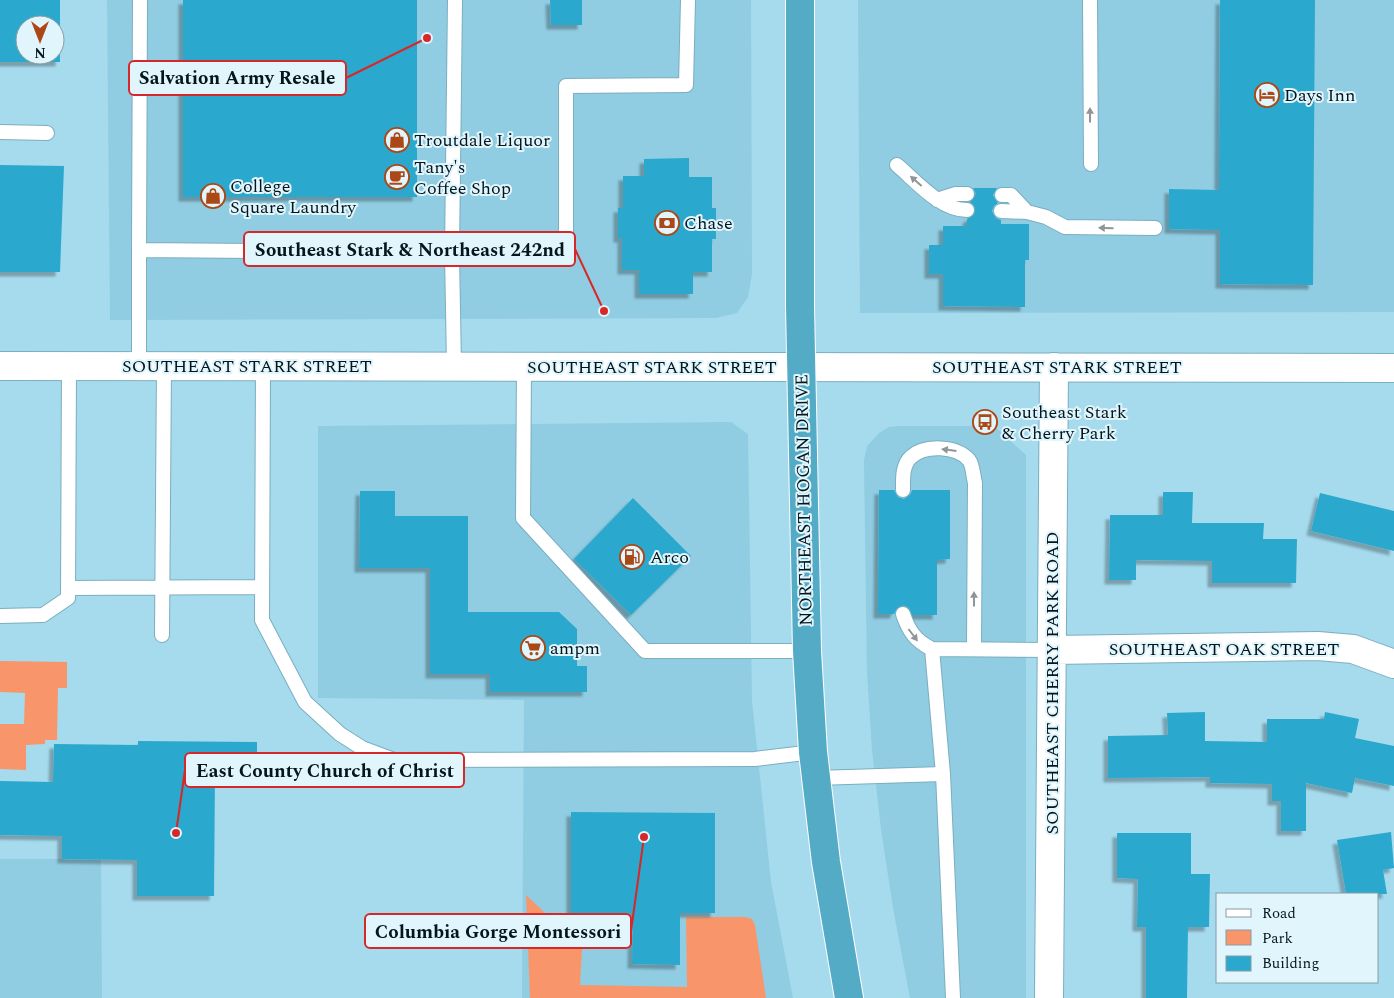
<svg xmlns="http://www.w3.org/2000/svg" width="1394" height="998" font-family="Spectral,serif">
<defs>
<filter id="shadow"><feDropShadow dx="-4.5" dy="4.5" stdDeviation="1" flood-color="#0004"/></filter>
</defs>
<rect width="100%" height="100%" fill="#a6daed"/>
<path fill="#90cce2" d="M107 0H751L752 274 748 297 737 313 716 318 110 320Z
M858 0H1394V312L860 313Z
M731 422 748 434 752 701 771 882 793 998H522L524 700 318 698V426Z
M901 426H994L1026 455V998H910L893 908 881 829 872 750 867 672 864 460 867 446 879 433 889 427Z
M0 859H101L102 998H0Z"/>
<path fill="#f9956b" d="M0 661 67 662V688H58L57 740H45V744L26 745V770L0 769V724H24L25 693 0 692Z
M526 895 582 948 580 985 687 987 686 917H745L752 919 755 925 766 998H530Z"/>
<path fill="#2ba8cd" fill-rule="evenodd" filter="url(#shadow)" d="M0 0H60V62H0ZM25 25H55V55H25Z
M183 0H417V197H183Z
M550 0H582V25H551Z
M1220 0H1315L1313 285 1220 284V230L1169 229V189L1219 190Z
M689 158V177H712V208H716V239H712V272H693V294H639V270H622V238H618V208H623V176H644V159Z
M0 165 64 166 60 272H0Z
M973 188H997L993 195 998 203 994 206 992 211 996 218 1001 220V224H1029V260H1025V307L943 306V274H929V245H943V226H967V219L974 215 975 207 970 202 976 194Z
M879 490H894L898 497 904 499 910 495 912 490H950V559L937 560V615H912L909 608 904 605 897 608 894 614H878Z
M360 491H395V516H468V612H559L577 629V666H587V692H490V674H430V568H359Z
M1163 492H1193L1192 523H1264L1263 539H1297L1296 583H1212V561L1136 560V580H1109L1110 515H1163Z
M1320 493 1394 511V551L1311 531Z
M633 498 691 556 631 615 574 559Z
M1205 712V741L1267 742V719H1324L1325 712 1359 719 1355 738 1394 746V786L1355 778 1352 793 1306 783V831H1281V801H1272V784L1210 783V777L1108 778V736L1168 735 1167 713Z
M138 741 257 742V771H215L214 896H137V860L62 859V836L0 835V781L53 782 54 744 138 745Z
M571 812 715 813V913H680V965L632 964 633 913H571Z
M1391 832 1394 868 1383 870 1387 894H1346L1337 840Z
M1117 833H1191V874H1210L1209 927H1188L1187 998H1146V927H1137L1138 879 1117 878Z"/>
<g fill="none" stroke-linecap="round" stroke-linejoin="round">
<defs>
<path id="service" d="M1090 0 1091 164
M0 132 47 133
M897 165C916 181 940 210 967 210
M1002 195H1011L1027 212
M937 200 956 194H967
M1001 211 1027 212 1046 217 1065 227 1155 228
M139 250 140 0
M139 366V250L452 253 566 257V86L686 85 688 0
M454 366 452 253 455 0
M524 366 523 518 645 651H807
M263 367 262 620 305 702 340 734 362 748 394 760 755 759 813 752
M903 490C903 479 902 465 911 457 925 444 957 446 969 460 973 465 973 476 975 483L974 648
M68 588 262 587
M903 614C909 632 916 641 932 649
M0 616 43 615 68 598 69 366
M162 635 164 366
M943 774 932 649 1052 650
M816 778 943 774 953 998"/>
<path id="minor" d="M1052 650 1318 646 1353 649 1394 664
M1049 998 1054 367"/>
<path id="secondary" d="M0 366 1394 368"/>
<path id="trunk" d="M800 0V306L807 651 813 752 826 862 849 998"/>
</defs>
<use href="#service" stroke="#7baec0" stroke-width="16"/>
<use href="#minor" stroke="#7baec0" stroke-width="30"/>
<use href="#secondary" stroke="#7baec0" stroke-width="30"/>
<use href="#trunk" stroke="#fff" stroke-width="30"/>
<use href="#service" stroke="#fff" stroke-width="14"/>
<use href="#minor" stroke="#fff" stroke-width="28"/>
<use href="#secondary" stroke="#fff" stroke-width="28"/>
<use href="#trunk" stroke="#54abc6" stroke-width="28"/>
</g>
<defs><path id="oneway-solid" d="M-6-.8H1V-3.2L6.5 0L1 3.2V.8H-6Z" transform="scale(1.25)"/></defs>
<g fill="#8e9699">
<use href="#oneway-solid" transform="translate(1090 115) rotate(-90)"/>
<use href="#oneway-solid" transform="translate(916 181) rotate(-139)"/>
<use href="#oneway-solid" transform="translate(1106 228) rotate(-179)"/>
<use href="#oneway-solid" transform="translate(949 450) rotate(-173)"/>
<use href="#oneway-solid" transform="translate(974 599) rotate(-90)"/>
<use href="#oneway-solid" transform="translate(913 635) rotate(53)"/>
</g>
<defs>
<symbol id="hotel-ring" viewBox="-11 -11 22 22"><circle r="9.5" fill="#e1f5fd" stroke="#ac4815" stroke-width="1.5"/><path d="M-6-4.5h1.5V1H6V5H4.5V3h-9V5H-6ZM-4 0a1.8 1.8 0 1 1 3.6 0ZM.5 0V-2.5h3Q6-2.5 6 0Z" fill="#ac4815"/></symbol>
<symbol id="shop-ring" viewBox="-11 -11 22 22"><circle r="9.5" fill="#e1f5fd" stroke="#ac4815" stroke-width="1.5"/><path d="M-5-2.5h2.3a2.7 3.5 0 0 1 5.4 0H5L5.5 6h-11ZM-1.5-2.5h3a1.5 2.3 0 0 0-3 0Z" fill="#ac4815"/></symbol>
<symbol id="cafe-ring" viewBox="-11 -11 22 22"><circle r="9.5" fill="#e1f5fd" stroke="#ac4815" stroke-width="1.5"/><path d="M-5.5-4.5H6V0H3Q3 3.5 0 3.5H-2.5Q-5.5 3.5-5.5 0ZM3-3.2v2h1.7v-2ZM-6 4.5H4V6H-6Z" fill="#ac4815"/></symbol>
<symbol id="bank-ring" viewBox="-11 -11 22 22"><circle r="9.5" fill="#e1f5fd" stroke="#ac4815" stroke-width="1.5"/><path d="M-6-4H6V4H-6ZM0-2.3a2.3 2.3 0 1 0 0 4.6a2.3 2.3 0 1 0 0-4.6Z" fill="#ac4815"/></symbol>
<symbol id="bus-ring" viewBox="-11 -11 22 22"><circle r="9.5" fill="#e1f5fd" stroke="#ac4815" stroke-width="1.5"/><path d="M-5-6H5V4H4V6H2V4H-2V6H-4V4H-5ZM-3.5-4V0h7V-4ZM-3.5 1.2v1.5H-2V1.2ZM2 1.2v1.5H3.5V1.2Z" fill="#ac4815"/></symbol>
<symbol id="fuel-ring" viewBox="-11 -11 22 22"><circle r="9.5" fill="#e1f5fd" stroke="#ac4815" stroke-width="1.5"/><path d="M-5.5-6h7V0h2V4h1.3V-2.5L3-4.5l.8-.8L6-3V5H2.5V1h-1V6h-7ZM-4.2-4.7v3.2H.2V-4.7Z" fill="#ac4815"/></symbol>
<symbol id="supermarket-ring" viewBox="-11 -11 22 22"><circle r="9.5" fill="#e1f5fd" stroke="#ac4815" stroke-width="1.5"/><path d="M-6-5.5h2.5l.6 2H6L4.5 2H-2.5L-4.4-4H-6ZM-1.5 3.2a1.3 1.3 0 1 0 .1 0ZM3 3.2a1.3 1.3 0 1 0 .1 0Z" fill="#ac4815"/></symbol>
</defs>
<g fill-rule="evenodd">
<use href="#hotel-ring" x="1253" y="81" width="28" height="28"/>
<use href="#shop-ring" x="383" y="126" width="28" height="28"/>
<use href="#cafe-ring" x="383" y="163" width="28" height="28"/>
<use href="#shop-ring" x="199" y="182" width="28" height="28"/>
<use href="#bank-ring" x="653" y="209" width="28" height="28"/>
<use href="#bus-ring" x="971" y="408" width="28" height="28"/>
<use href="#fuel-ring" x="618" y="543" width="28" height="28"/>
<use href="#supermarket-ring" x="519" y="634" width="28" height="28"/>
</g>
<g text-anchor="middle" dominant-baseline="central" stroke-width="4" stroke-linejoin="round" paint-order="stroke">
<g font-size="18" fill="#03161d" stroke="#e1f5fd" text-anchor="start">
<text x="1284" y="95">Days Inn</text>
<text x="414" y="140">Troutdale Liquor</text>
<text x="414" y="167">Tany's<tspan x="414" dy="21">Coffee Shop</tspan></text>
<text x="230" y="186">College<tspan x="230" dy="21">Square Laundry</tspan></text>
<text x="684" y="223">Chase</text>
<text x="1002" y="412">Southeast Stark<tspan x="1002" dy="21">&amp; Cherry Park</tspan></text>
<text x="650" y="557">Arco</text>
<text x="550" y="648">ampm</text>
</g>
<g font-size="18" fill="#03161d" stroke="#e1f5fd">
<text x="247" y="366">SOUTHEAST STARK STREET</text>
<text x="652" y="367">SOUTHEAST STARK STREET</text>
<text x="1057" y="367">SOUTHEAST STARK STREET</text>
<text transform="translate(804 500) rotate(-91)">NORTHEAST HOGAN DRIVE</text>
<text x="1224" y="649">SOUTHEAST OAK STREET</text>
<text transform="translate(1052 683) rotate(-90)">SOUTHEAST CHERRY PARK ROAD</text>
</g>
</g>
<path fill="none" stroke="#d62828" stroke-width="2" d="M427 38L346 78M604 311L575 249M176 833L185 770M644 837L631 931"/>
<g fill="#d62828" stroke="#e1f5fd" stroke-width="2">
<circle cx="427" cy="38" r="5"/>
<circle cx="604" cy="311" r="5"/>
<circle cx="176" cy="833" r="5"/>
<circle cx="644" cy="837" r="5"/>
</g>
<g fill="#e1f5fd" stroke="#d62828" stroke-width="2">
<rect x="129" y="61" width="217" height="34" rx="5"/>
<rect x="244" y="232" width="331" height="34" rx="5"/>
<rect x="185" y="753" width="279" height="34" rx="5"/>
<rect x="365" y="914" width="266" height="34" rx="5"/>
</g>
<g font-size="19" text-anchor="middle" font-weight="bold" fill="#03161d">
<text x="237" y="84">Salvation Army Resale</text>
<text x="410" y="256">Southeast Stark &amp; Northeast 242nd</text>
<text x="325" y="777">East County Church of Christ</text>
<text x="498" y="938">Columbia Gorge Montessori</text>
</g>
<rect x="1216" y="893" width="162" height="90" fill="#e1f5fd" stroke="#889ca3"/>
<rect x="1226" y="909" width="25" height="8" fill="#ffffff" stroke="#889ca3"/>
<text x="1262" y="918" font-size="15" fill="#03161d">Road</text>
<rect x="1226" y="930" width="25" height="15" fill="#f9956b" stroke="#889ca3"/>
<text x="1262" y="943" font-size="15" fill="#03161d">Park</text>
<rect x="1226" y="956" width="25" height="15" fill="#2ba8cd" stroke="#889ca3"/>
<text x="1262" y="968" font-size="15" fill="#03161d">Building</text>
<g transform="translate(40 40) rotate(180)"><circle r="24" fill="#e1f5fd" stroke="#889ca3"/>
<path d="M0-4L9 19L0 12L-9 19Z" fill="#ac4815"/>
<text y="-8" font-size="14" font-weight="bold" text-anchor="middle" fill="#03161d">N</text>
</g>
</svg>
